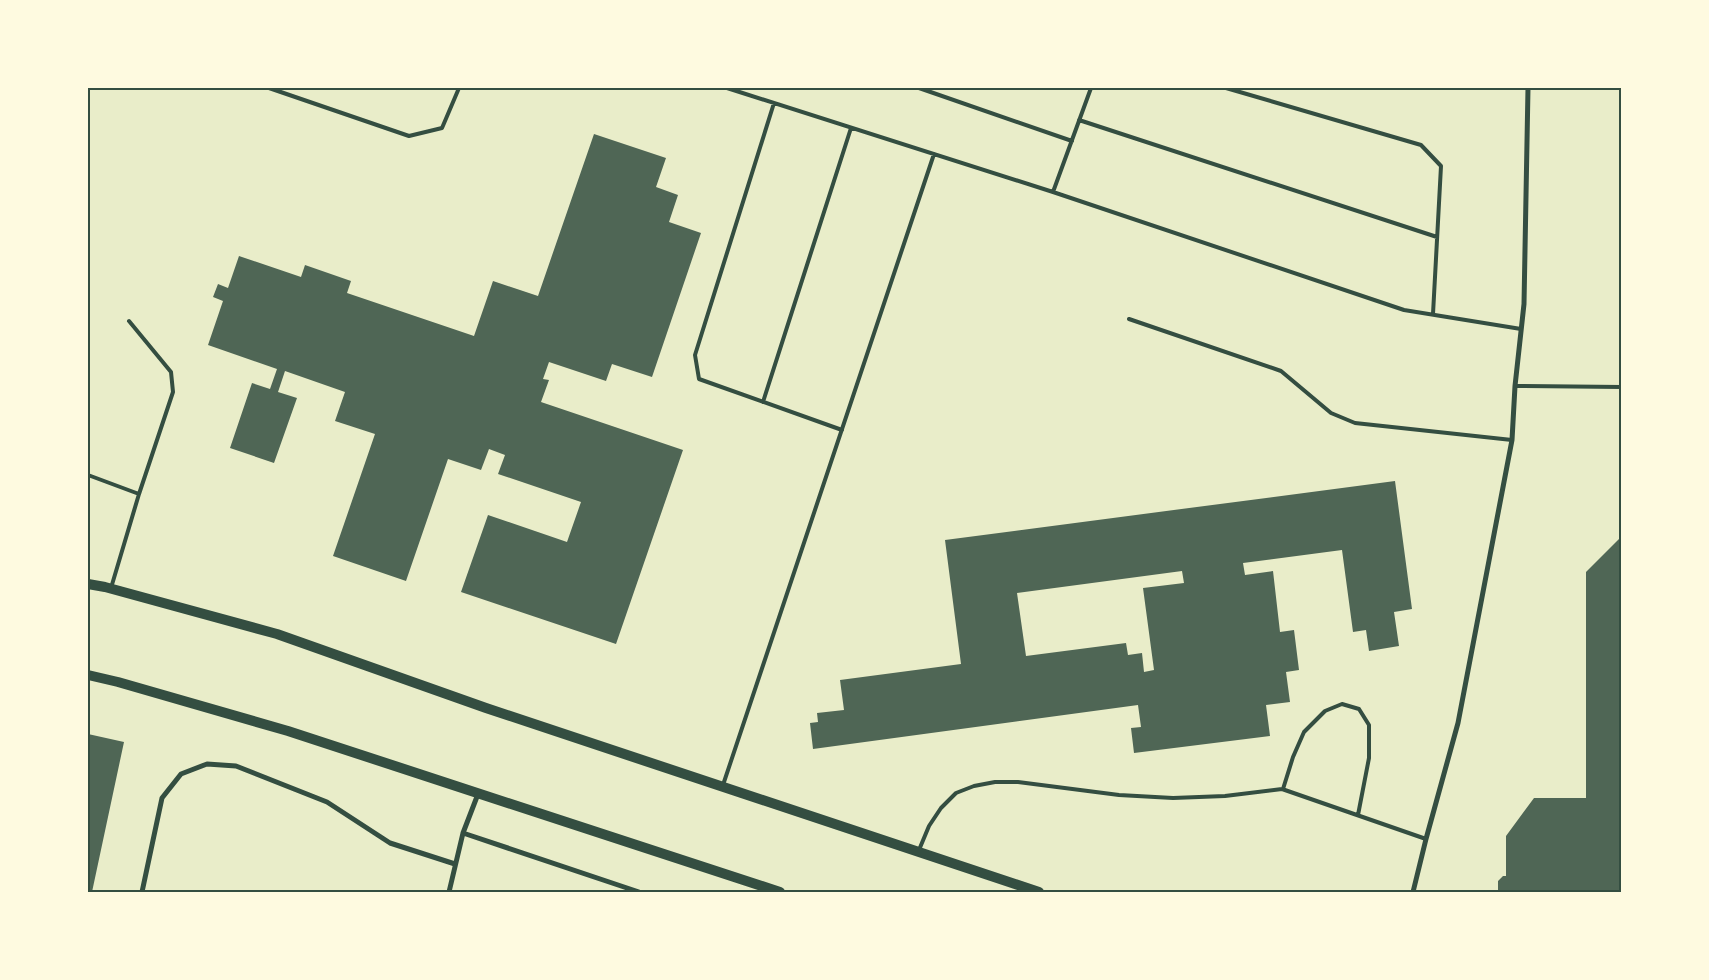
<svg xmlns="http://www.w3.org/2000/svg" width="1709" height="980" font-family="'Source Sans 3',sans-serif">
<rect width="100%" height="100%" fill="#e9edc9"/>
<path fill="#4f6655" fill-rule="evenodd" d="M594 134 666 158 656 187 678 195 669 222 701 233 652 377 612 364 606 381 549 362 543 379 549 380 541 402 683 450 616 644 461 592 488 515 567 542 581 502 498 474 505 455 489 449 481 470 448 459 406 581 333 556 375 434 335 421 345 392 285 371 278 392 297 398 274 463 230 448 252 383 270 389 277 369 208 345 223 301 213 297 218 284 228 288 239 256 301 277 305 265 351 281 347 293 474 336 493 281 538 296Z
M1395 481 1412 609 1394 612 1399 646 1369 651 1366 630 1353 632 1342 550 1243 563 1245 575 1273 571 1280 632 1294 630 1299 670 1286 672 1290 702 1266 705 1270 736 1134 753 1131 728 1141 727 1138 705 813 749 810 723 818 722 817 713 844 710 840 680 961 664 945 540ZM1182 571 1184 583 1143 588 1154 670 1144 672 1142 653 1128 655 1126 643 1026 656 1017 593Z
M1622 536V892H1498V881L1503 876H1506V836L1534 798H1586V572Z
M88 734 124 742 92 892H88Z"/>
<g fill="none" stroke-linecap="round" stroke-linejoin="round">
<path stroke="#344e41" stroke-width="4" d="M269 88 409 136 442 128 459 88
M727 88 1053 192 1404 310 1521 329
M919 88 1072 141
M1226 88 1421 145 1441 166 1433 314
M774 103 695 355 699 379 842 430
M1079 120 1437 237
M1053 192 1091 88
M1129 319 1281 371 1331 413 1355 423 1512 440
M129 321 171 372 173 392 139 494
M1515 386 1622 387
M763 402 851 128
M88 475 139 494 111 588
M723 785 934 154
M1283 789 1293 757 1304 732 1325 711 1342 704 1359 709 1369 725V758L1358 815
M919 850 929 826 941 808 956 793 974 786 995 782H1018L1119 795 1173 798 1225 796 1282 789 1426 839"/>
<path stroke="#344e41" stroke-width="5" d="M463 833 639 892
M142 892 162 798 181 774 207 764 236 766 327 802 390 843 455 864
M449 892 463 833 478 794
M1413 892 1426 839 1458 723 1512 440 1515 386 1524 304 1528 88"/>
<path stroke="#344e41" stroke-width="10" d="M88 584 105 587 277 634 486 708 1039 892
M88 675 118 682 288 731 780 892"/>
</g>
<rect width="1709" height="980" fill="none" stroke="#fefae0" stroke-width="178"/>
<rect x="89" y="89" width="1531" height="802" fill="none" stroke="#344e41" stroke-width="2"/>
</svg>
